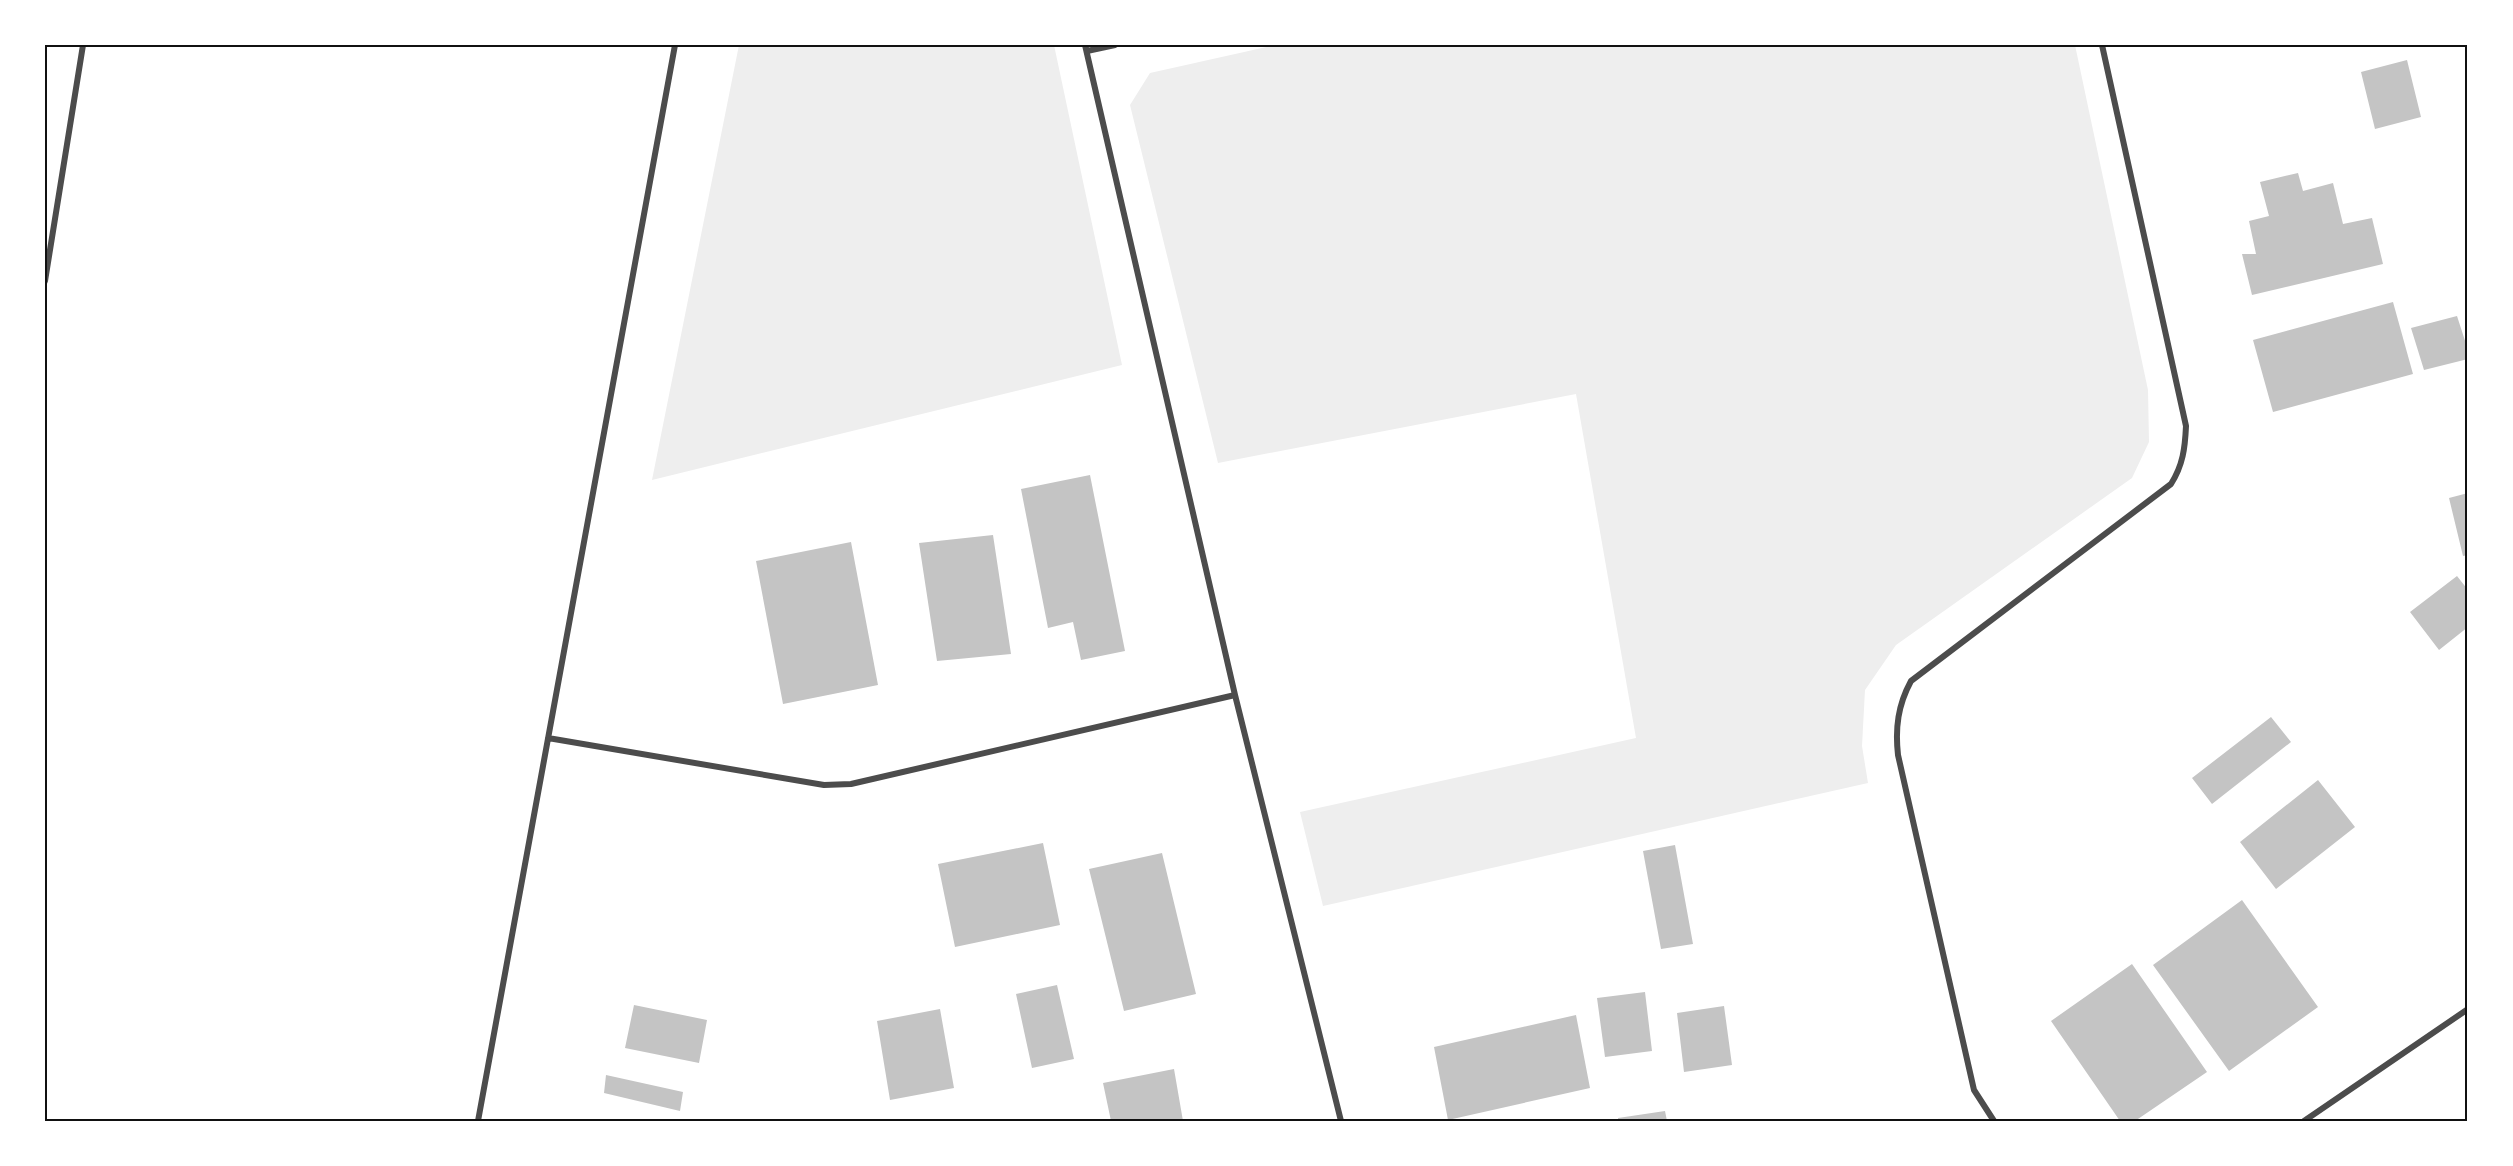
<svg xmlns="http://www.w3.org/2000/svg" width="2513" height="1166" font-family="'Source Sans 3',sans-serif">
<rect width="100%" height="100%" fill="#fff"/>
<path fill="#eee" d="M739 45H1054L1122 365 652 480Z
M1275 45H2075L2148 390 2149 442 2132 478 1896 645 1865 690 1862 746 1868 783 1323 906 1300 812 1636 738 1576 394 1218 463 1130 105 1150 73Z"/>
<path fill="#c4c4c4" d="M2407 60 2421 117 2375 129 2361 72Z
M2298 173 2303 191 2333 183 2343 224 2372 218 2383 264 2252 295 2242 254H2256L2249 221 2269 216 2260 182Z
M2393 302 2413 374 2273 412 2253 340Z
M2457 316 2468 350V359L2424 370 2411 328Z
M1090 475 1125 651 1081 660 1073 622 1048 628 1021 489Z
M2468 493V555L2463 556 2449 498Z
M993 535 1011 654 937 661 919 543Z
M851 542 878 685 783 704 756 561Z
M2457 576 2468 590V627L2439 650 2410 612Z
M2271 717 2291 742 2212 804 2192 778Z
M2318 780 2355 827 2276 889 2240 842Z
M1043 843 1060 925 955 947 938 864Z
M1675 845 1693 944 1661 949 1643 851Z
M1162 853 1196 994 1124 1011 1089 869Z
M2242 900 2318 1007 2229 1071 2153 965Z
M2132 964 2207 1072 2135 1121H2120L2051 1021Z
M1057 985 1074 1059 1032 1068 1016 994Z
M1645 992 1652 1051 1605 1057 1597 998Z
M634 1005 707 1020 699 1063 625 1048Z
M1724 1006 1732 1065 1684 1072 1677 1013Z
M940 1009 954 1088 890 1100 877 1021Z
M1576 1015 1590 1088 1448 1120 1434 1047Z
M1174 1069 1183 1121H1111L1103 1083Z
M606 1075 683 1092 680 1111 604 1093Z
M1665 1111 1667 1121H1618V1118Z"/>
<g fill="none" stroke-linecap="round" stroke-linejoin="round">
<path stroke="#4c4c4c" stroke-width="6" d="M1085 45 1235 695 1341 1121
M1087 51 1115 45
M45 281 83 45
M548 738 824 785 851 784 1235 695
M478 1121 675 45
M1994 1121 1974 1090 1898 755C1895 728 1898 705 1911 681L2171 484C2183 465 2185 448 2186 426L2102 45
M2304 1121 2468 1009"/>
</g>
<rect width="2513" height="1166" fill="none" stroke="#ffffff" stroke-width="93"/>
<rect x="46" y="46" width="2420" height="1074" fill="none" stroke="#111" stroke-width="2"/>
</svg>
